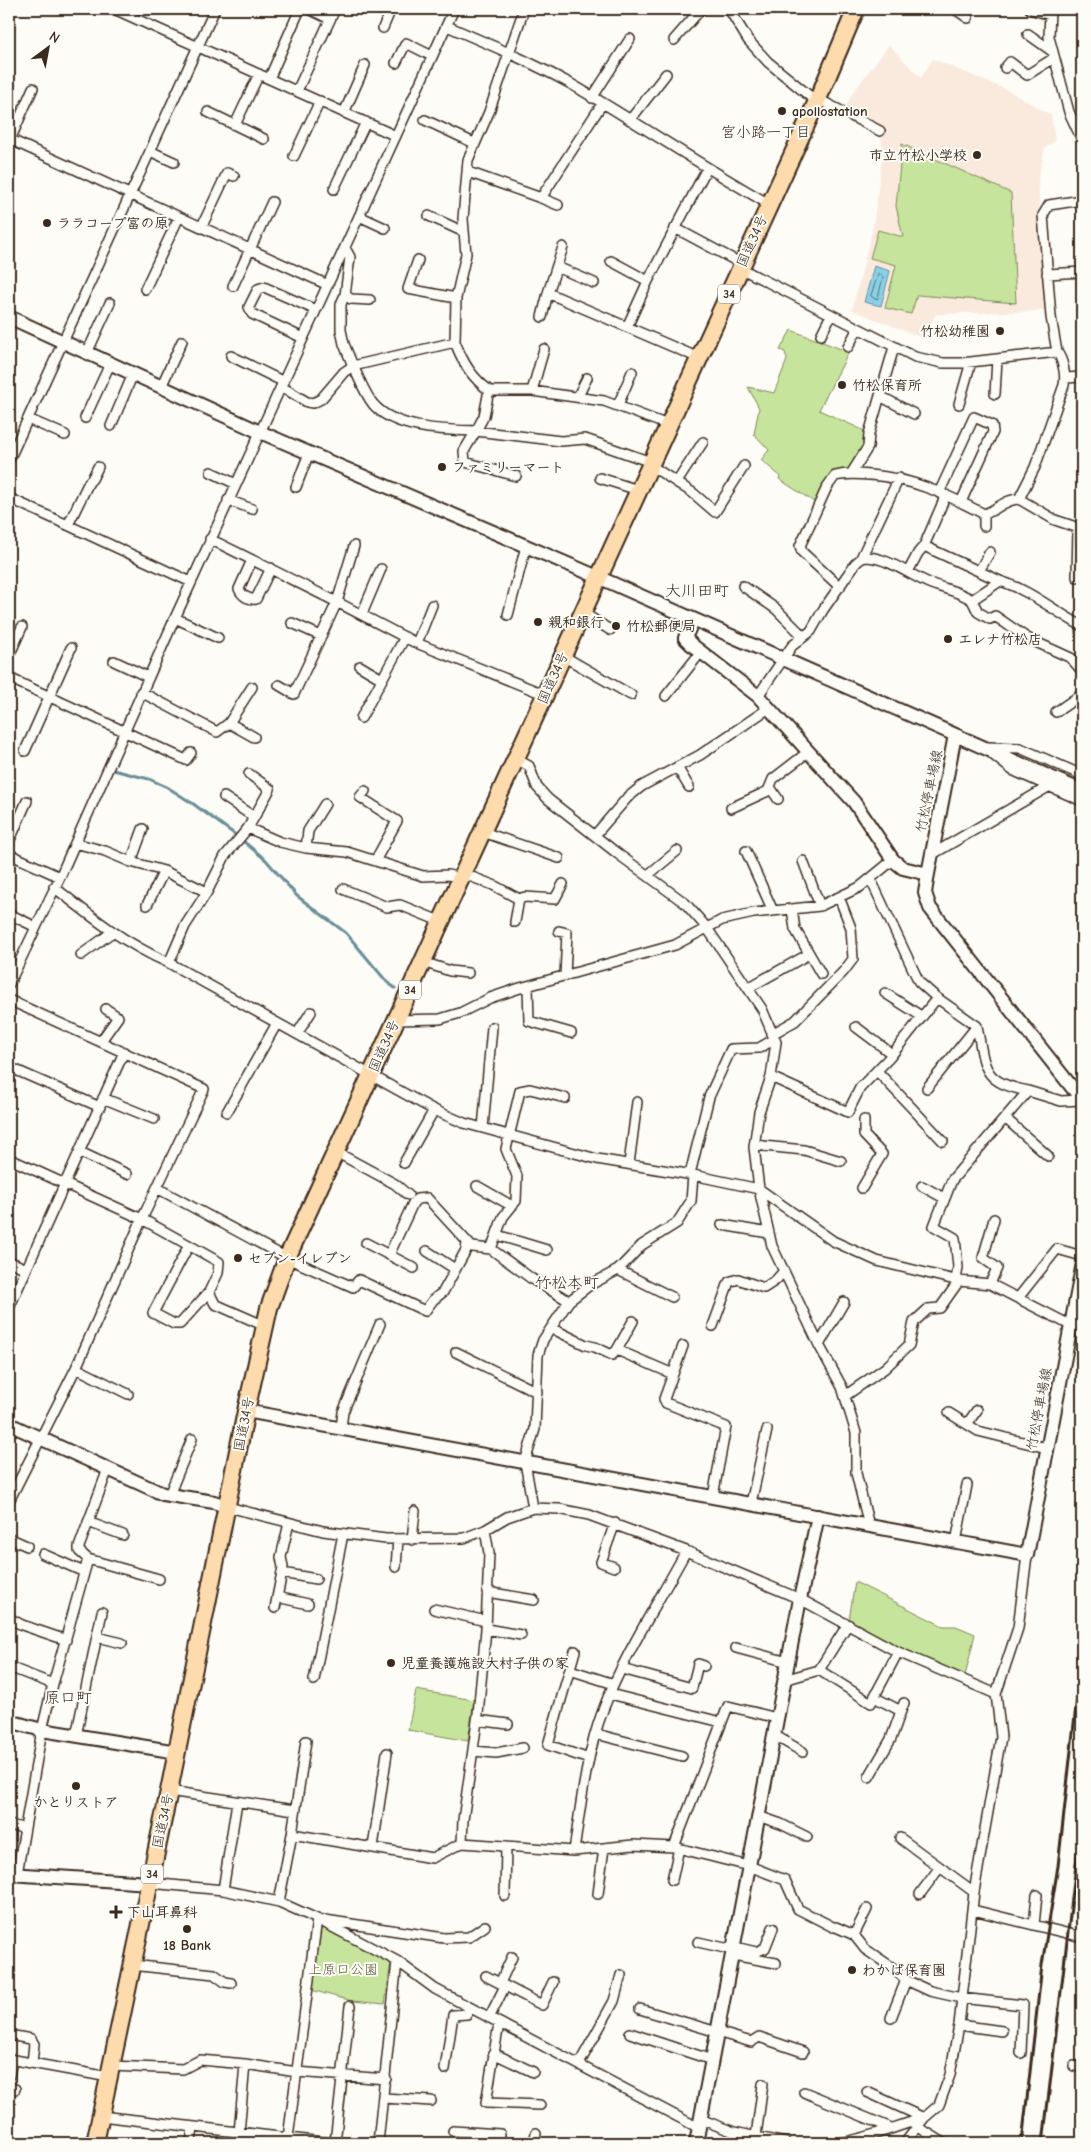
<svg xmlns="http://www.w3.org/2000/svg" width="1091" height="2152" font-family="'Comic Neue','Klee One',sans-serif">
<rect width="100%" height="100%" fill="#fdfcf7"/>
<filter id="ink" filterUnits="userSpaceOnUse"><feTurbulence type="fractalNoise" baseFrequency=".02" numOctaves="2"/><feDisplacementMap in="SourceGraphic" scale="10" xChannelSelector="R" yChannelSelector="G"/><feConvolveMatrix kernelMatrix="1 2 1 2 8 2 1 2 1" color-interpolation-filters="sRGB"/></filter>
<g filter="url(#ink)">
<path fill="#f9eadd" d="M889 45 921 78 933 59 1007 90 1051 115 1055 141 1045 148 1038 178 1045 311 936 314 923 338 852 310 873 228 883 151 881 136 885 128 846 106 852 94Z"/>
<path fill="#c6e49b" stroke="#80875c" d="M902 144 1011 193 1016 303 917 295 911 314 885 308 896 265 870 258 878 230 903 237 896 206Z
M791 330 849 352 819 410 865 431 864 447 848 471 831 477 825 482 814 502 779 479 780 476 761 460 769 450 754 434 759 408 748 387 774 393 787 360 785 352 780 350Z
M855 1582 943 1626H956L975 1634 965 1676 901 1649 849 1620Z
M416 1690 474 1700 468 1741 408 1730Z
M320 1924 391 1962 385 2004 352 2001 311 1990Z"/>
<path fill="#88d1e9" stroke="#698e98" d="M874 266 890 271 881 306 864 302Z"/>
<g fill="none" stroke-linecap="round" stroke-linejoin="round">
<path stroke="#5a6d6f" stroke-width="1" d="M879 273 883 277 878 298 875 299 871 296Z"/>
<path stroke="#698e98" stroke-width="3" d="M113 770 149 779 167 787 192 803 237 836 266 860 297 896 346 933 387 982 395 988"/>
<defs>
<path id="street" d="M114 9 396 136
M309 9 330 19
M729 9 748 40 768 62 817 102
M955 9 968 18
M1030 9 1050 15
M1050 9 1049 37 1069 112 1082 140
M447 26C489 44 531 62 571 84 638 123 702 166 769 204
M383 28 391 9
M1028 34 1052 51
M674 40 701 9
M396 63 406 43 432 56
M1005 68 1010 62 1027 75 1054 58
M259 74 235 125 264 139
M269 79 300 9
M297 91 335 9
M592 98 630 39
M818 99 880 131
M208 112 235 125
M344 113 365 65
M425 120 474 143
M630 120 666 74
M9 139 328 285
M10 140 33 88
M150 151 174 162
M294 156 320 101
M468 172 541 198 602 104
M334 189 366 122
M541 198 558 205
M1082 200 1049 205 1043 215 1051 317 1057 352C1063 360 1066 375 1064 385L1035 467 1019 499 1055 520 1082 529
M359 216 385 228
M429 216 464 232
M201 228 227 173 234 176
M675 228 742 264
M345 248 350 257 345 295 341 304V330L344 344 353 366 455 342C463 363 472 378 490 391H532L604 401 668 425
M418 260 408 289 456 298
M611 261 648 281 707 168
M557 267 594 283
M740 268 915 357 943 363H962L1057 352
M1047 274 1082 272
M233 286 272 202
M145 289 179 217
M548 293 563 247
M345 295 351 299 370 300
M542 317 548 293 699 358
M627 327 648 281
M821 335 831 315
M303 338 252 314 249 307 258 289 264 287 316 310
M455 342 456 298 466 254 463 219 468 160 489 112 524 9
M848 347 858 328
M87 353 110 303
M231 356 284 382
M1065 378 1082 377
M161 387 182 341
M282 387 307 402 313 403 321 399 344 372 353 366C359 378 365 394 373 404 395 430 445 430 476 431L484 416 489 390
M532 391 544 349
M995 394 997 359
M578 396 587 378
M880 396 914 414
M959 404 971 362
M618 405 632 372
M85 418 110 364
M28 419 65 435
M111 426 133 374
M9 460 215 9
M650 465 693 493 715 512 744 466
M211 472 236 484
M851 474 868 447 869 434 894 347
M516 476 465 462 464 451 476 431 561 441 585 439 651 462
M600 478 638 490
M677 482 703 442
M296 487 309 453
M939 493 974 417 992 425 993 432 961 502
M946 495 924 546 1000 581
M9 498 191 582
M228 500 252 509
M984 514V526
M68 525 89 482 92 479 98 467
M210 539 337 602 414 642 546 695
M861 558 899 478
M252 560 239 589C242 596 249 600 256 599L271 568
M979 571 990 552
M908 572 918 553 924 546
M1077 577 1078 527
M743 586 776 609 803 636
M840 587 802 552 800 546 827 487 835 476C847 473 858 474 870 475 912 478 948 495 984 514 997 510 1005 499 1019 499
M972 600 978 612 990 619 995 616 1027 638 1071 658 1082 671
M582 612 610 630
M362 614 381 569
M508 615 526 546
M175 618 218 638
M292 623 321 636
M417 643 432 605
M9 656 22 627
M563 656 631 695
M114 661 148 677
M360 666 382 679
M9 678 186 760 191 753
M279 685 294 694 337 602 354 546
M141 692 217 732 229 723 252 687
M666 696 701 652
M758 696 792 646 811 631 823 610 855 564C859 560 862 557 868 557 890 559 910 575 929 583 944 589 959 591 972 600L1000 581C1030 590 1054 611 1082 626
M1056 712 1082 694
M361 718 405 637
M229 723 254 737
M988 747 1020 748 1082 775
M25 751 71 648
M993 755 1012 770 1082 801
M516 759 529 766 537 787 548 799 618 854 685 903 707 928 762 1009 776 1042 771 1077 759 1112 754 1147 759 1189 772 1246 819 1345 842 1387 856 1433V1473L869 1526
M677 767 689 787
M770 787 778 799
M365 791 360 797 397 821 375 861
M224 797 254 817
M731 808 768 791 773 779 808 752
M248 828 280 842 306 848 347 852 423 876 448 875 462 878
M483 832 559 858
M595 835 627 798 642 786 700 755 769 708
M9 842 27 801
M75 843 105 851 131 862 143 829
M306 848 308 831 325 804
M746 851 773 911
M9 854 60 877
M931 855 1048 787
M803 861 820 906
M131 862 164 871
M464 874 493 885 519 899 515 922
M648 875 677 851
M871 880 919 982 937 998
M54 887C93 918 124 943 169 963L434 1110 464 1123 597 1159 693 1175 759 1189 833 1241 877 1261 959 1281 990 1284 1070 1325
M343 889 387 907 400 905 442 922
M519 899 525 897 555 899 563 884
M147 905 164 871 207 892
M792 909 795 929 821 974
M9 914 36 927
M559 931 567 933 565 976
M81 955 111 933
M423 962 450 971 468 973
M169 963 185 926 207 892 225 856 248 828 270 789 249 774
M9 984 60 877 175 618 454 9
M528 986 529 1021 571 1033
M748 988 809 954
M885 993 921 1016
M9 1000 204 1089 142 1219 76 1368 9 1501
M397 1020 440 1019 460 1013 490 998 520 988 675 945 722 920 754 913 820 906 860 887 893 860
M856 1027 892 1054
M297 1034 311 1012
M772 1034 795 1021 844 971 853 959 851 928 839 897
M101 1041 118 1017 106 1009
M9 1067 100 1107
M877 1071 943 1141
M771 1077 848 1112 860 1088 890 1057 937 998 977 1026C985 1069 982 1082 1028 1091
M927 1088 977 1026
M103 1098 154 1119
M227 1112 277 1023
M1005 1118 1048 1156
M483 1128 492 1027
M754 1145 804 1150 841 1161
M80 1152 127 1174
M336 1152 395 1184 408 1195
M10 1159 142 1219 219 1262 218 1273 209 1292 215 1304 265 1326
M404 1163 434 1110
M629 1164 637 1102
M690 1174 709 1097 731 1049 759 1048 775 1039
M477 1186 512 1206
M922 1186 944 1198
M157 1188 287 1258 353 1287 359 1280 425 1311 433 1300 443 1292 466 1250 467 1242
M862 1188 882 1154 864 1135V1120
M722 1225 769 1233
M497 1235 547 1250
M366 1243 389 1255 413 1203 417 1199 427 1198 472 1247 491 1249 532 1279 569 1301
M189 1245 153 1313 174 1324H180L209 1292
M491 1249 503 1217 516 1201 517 1176 506 1149 520 1091 530 1089 565 1098
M427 1251 455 1269
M389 1255 414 1268
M9 1261 26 1269
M618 1270 672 1297
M956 1281 958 1267 955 1238 934 1226 952 1180 1028 1091 1061 1101 1082 1100
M990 1284 997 1268 983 1258 994 1219
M1018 1298 1057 1249 1082 1256
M9 1308 124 1052
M713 1326 729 1282 738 1279 764 1288 776 1280 784 1271
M551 1328 586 1345 595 1347 612 1355 617 1350 673 1374 683 1346
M819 1345 844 1302
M617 1350 633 1321
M456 1352 537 1392
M76 1368 128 1394
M673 1374 664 1399 666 1403 726 1427 713 1496
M845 1396 885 1368 909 1345 914 1322 928 1309 940 1308 959 1281
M949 1413 978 1431 1047 1448
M967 1424 977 1410
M341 1428 343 1412 380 1324
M108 1469 79 1547V1551L88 1559 159 1579
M169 1495 192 1439
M751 1503 767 1430
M228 1507 323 1531 386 1539 464 1538 485 1530 507 1517 533 1508 559 1509 589 1515 686 1551 800 1599 898 1652 996 1694
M533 1508 525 1462 535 1429 538 1355 543 1340 569 1301 590 1285 618 1270 642 1245 677 1223 691 1201 693 1175
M88 1522 123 1535
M9 1538 27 1546
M412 1540 415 1511
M956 1542 967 1485
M43 1554 84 1572
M396 1567 398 1539
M614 1567 601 1562 615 1523
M282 1573 316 1579
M487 1592 534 1600
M277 1597 308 1604
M275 1608 283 1567 281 1557 289 1523
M434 1609 486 1621
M9 1618 22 1625 66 1640
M486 1629 521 1635
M97 1637 122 1643
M736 1648 788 1662
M575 1651 548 1745 589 1759
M9 1667 53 1684 42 1730 17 1874
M622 1669 692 1688 698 1664 704 1666
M570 1670 614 1684
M819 1670 871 1703 898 1652
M314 1680 343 1534
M784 1680 819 1670 848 1624
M53 1684 88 1559
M610 1694 721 1722
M874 1697 901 1711 904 1703
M477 1720 508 1724
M596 1734 682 1756
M774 1735 803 1752
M76 1736 102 1612
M473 1751 496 1753 523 1748
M869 1777 891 1739 901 1711
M169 1791 294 1810
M758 1816 781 1824 807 1837
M9 1825 23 1828
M292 1834 432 1858 462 1843 574 1851 633 1845 674 1847 749 1866 785 1880 798 1909 833 1927
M900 1838 974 1892
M462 1843 463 1820 478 1714 486 1629 489 1553 485 1530
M373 1847 387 1753
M674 1847 728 1706 777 1718
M574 1851C581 1804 586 1755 603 1710 624 1655 658 1603 686 1551
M672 1880 679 1848
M150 1883 223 1890 279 1902 317 1919 397 1961 435 1989 699 2128
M9 1886 11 1874
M223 1890 237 1802
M598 1894 604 1848
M920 1894 940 1867
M505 1896 506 1846
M279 1902 292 1834 306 1741
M867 1909 854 1935 865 1949 893 1968 906 1980 930 1991 961 1998 1023 2005 1021 2053
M973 1910 1082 1937
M325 1920 444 1938 469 1937 485 1926
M1034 1925 1037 1895
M836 1927 854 1935
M698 1942 734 1950
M735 1947 756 1952 765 1948 773 1928
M733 1955 776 1963
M132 1965 214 1974 225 1982 231 1983
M486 1976 542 2005 553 1982
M500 1983 512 1957
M640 2009 751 2042 759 2037 803 2052
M489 2018 505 1986
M891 2018 906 1980
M499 2023 486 2103 540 2105
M959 2025 1002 2031
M630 2033 712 2060
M9 2035 31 2039 34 2044 32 2063
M493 2053 533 2072
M9 2059 109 2077
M579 2064 614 2001 621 1975
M111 2066 183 2069 200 2060 245 2064 297 2072 386 2079
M1074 2066 1082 2067
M445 2069 453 2015 467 2014 470 2008
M9 2076 12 2060
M9 2088 15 2089
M804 2092 891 2128
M867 2092 924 2118
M384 2098 431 2101
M101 2116 331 2143
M700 2119 734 2132 786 2143
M918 2127 944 2143
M453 2131 500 2134 499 2143
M239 2133 245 2064
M288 2138 317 1919
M191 2143 193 2127
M335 2143 350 2006
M378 2143 397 1961
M534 2143 536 2133
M753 2143 756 2136 763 2084
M839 2143C868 2139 896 2126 924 2118
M905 2143 924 2118 939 2105 950 2075 959 2025 974 1892 1001 1737 996 1694 1018 1628 1027 1555"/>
<path id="secondary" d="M9 317 260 432 598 577 1082 791
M693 620 685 638 692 645 758 696 854 802 893 860 903 868 928 874
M955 735 928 874 925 893 930 908 1082 1100
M246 1411 1027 1555 1082 1268
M9 1424 163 1494 214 1502 228 1507
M9 1721 42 1730 177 1752
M9 1874 150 1883
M696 2143 800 1599 818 1516"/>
<path id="highway" d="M95 2143 169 1791 246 1411 269 1308 287 1258 818 99 856 9"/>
</defs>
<use href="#street" stroke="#3b2a1e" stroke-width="12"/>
<use href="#secondary" stroke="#3b2a1e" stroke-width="16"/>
<use href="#highway" stroke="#3b2a1e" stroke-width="20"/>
<use href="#street" stroke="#fdfcf7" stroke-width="9"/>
<use href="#secondary" stroke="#fdfcf7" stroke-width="12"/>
<use href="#highway" stroke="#fddbac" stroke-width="16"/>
<path stroke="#3b2a1e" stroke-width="3" d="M1022 2143 1042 1965 1058 1866 1082 1653
M1043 2143 1082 1814"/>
</g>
</g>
<g fill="#3b2a1e" stroke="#fdfcf7" stroke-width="2">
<circle cx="782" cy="111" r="5"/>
<circle cx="977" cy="155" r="5"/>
<circle cx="47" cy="223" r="5"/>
<circle cx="1000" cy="331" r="5"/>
<circle cx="842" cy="385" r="5"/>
<circle cx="442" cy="467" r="5"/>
<circle cx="538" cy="622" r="5"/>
<circle cx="616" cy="626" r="5"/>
<circle cx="948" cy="639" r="5"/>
<circle cx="238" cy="1258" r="5"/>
<circle cx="391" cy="1663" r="5"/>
<circle cx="76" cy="1786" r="5"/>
<path d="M113.5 1904.5h5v5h5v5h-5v5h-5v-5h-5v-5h5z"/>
<circle cx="187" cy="1929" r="5"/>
<circle cx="852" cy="1970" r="5"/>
</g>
<g text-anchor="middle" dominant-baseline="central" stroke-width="4" stroke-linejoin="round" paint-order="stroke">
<g fill="#fdfcf7" stroke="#75695f" stroke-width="1">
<rect x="718" y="284.5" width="22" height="19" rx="4"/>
<rect x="399" y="980.5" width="22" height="19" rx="4"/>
<rect x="141" y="1864.5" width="22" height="19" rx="4"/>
</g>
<g font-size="12" font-weight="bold" fill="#3b2a1e">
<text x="729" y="294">34</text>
<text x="410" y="990">34</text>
<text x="152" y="1874">34</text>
</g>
<g font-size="14" font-weight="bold" fill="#3b2a1e" stroke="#fdfcf7" text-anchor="start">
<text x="792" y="111">apollostation</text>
<text x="967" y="155" text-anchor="end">市立竹松小学校</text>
<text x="57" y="223">ララコープ富の原</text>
<text x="990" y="331" text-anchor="end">竹松幼稚園</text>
<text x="852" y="385">竹松保育所</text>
<text x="452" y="467">ファミリーマート</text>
<text x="548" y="622">親和銀行</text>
<text x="626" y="626">竹松郵便局</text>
<text x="958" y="639">エレナ竹松店</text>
<text x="248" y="1258">セブン-イレブン</text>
<text x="401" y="1663">児童養護施設大村子供の家</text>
<text x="76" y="1802" text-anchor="middle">かとりストア</text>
<text x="127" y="1912">下山耳鼻科</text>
<text x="187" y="1945" text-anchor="middle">18 Bank</text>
<text x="862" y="1970">わかば保育園</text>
</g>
<g font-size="14" fill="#3b2a1e" stroke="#fdfcf7">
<text transform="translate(752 241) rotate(-66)">国道34号</text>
<text transform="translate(553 678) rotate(-66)">国道34号</text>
<text transform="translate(929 791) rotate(-78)">竹松停車場線</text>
<text transform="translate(384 1046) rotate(-66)">国道34号</text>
<text transform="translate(1039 1409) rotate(-79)">竹松停車場線</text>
<text transform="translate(244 1424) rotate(-79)">国道34号</text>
<text transform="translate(163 1821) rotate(-78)">国道34号</text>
</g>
<g font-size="14" fill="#5e583d" stroke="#fdfcf7">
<text x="343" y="1969">上原口公園</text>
</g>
<g font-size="15" fill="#3b2a1e" stroke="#fdfcf7">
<text x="766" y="132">宮小路一丁目</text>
</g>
<g font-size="16" fill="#3b2a1e" stroke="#fdfcf7">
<text x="697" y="591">大川田町</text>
<text x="567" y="1283">竹松本町</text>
<text x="68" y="1698">原口町</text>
</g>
</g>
<rect width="1091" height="2152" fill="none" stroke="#fdfcf7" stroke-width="30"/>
<rect x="15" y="15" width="1061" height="2122" fill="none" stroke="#3b2a1e" stroke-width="2" filter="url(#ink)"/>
<g transform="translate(48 48) rotate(32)" stroke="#fdfcf7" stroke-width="4" paint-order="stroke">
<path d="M0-4L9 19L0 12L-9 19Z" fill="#3b2a1e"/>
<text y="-8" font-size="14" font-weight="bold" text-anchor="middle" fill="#3b2a1e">N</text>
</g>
</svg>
